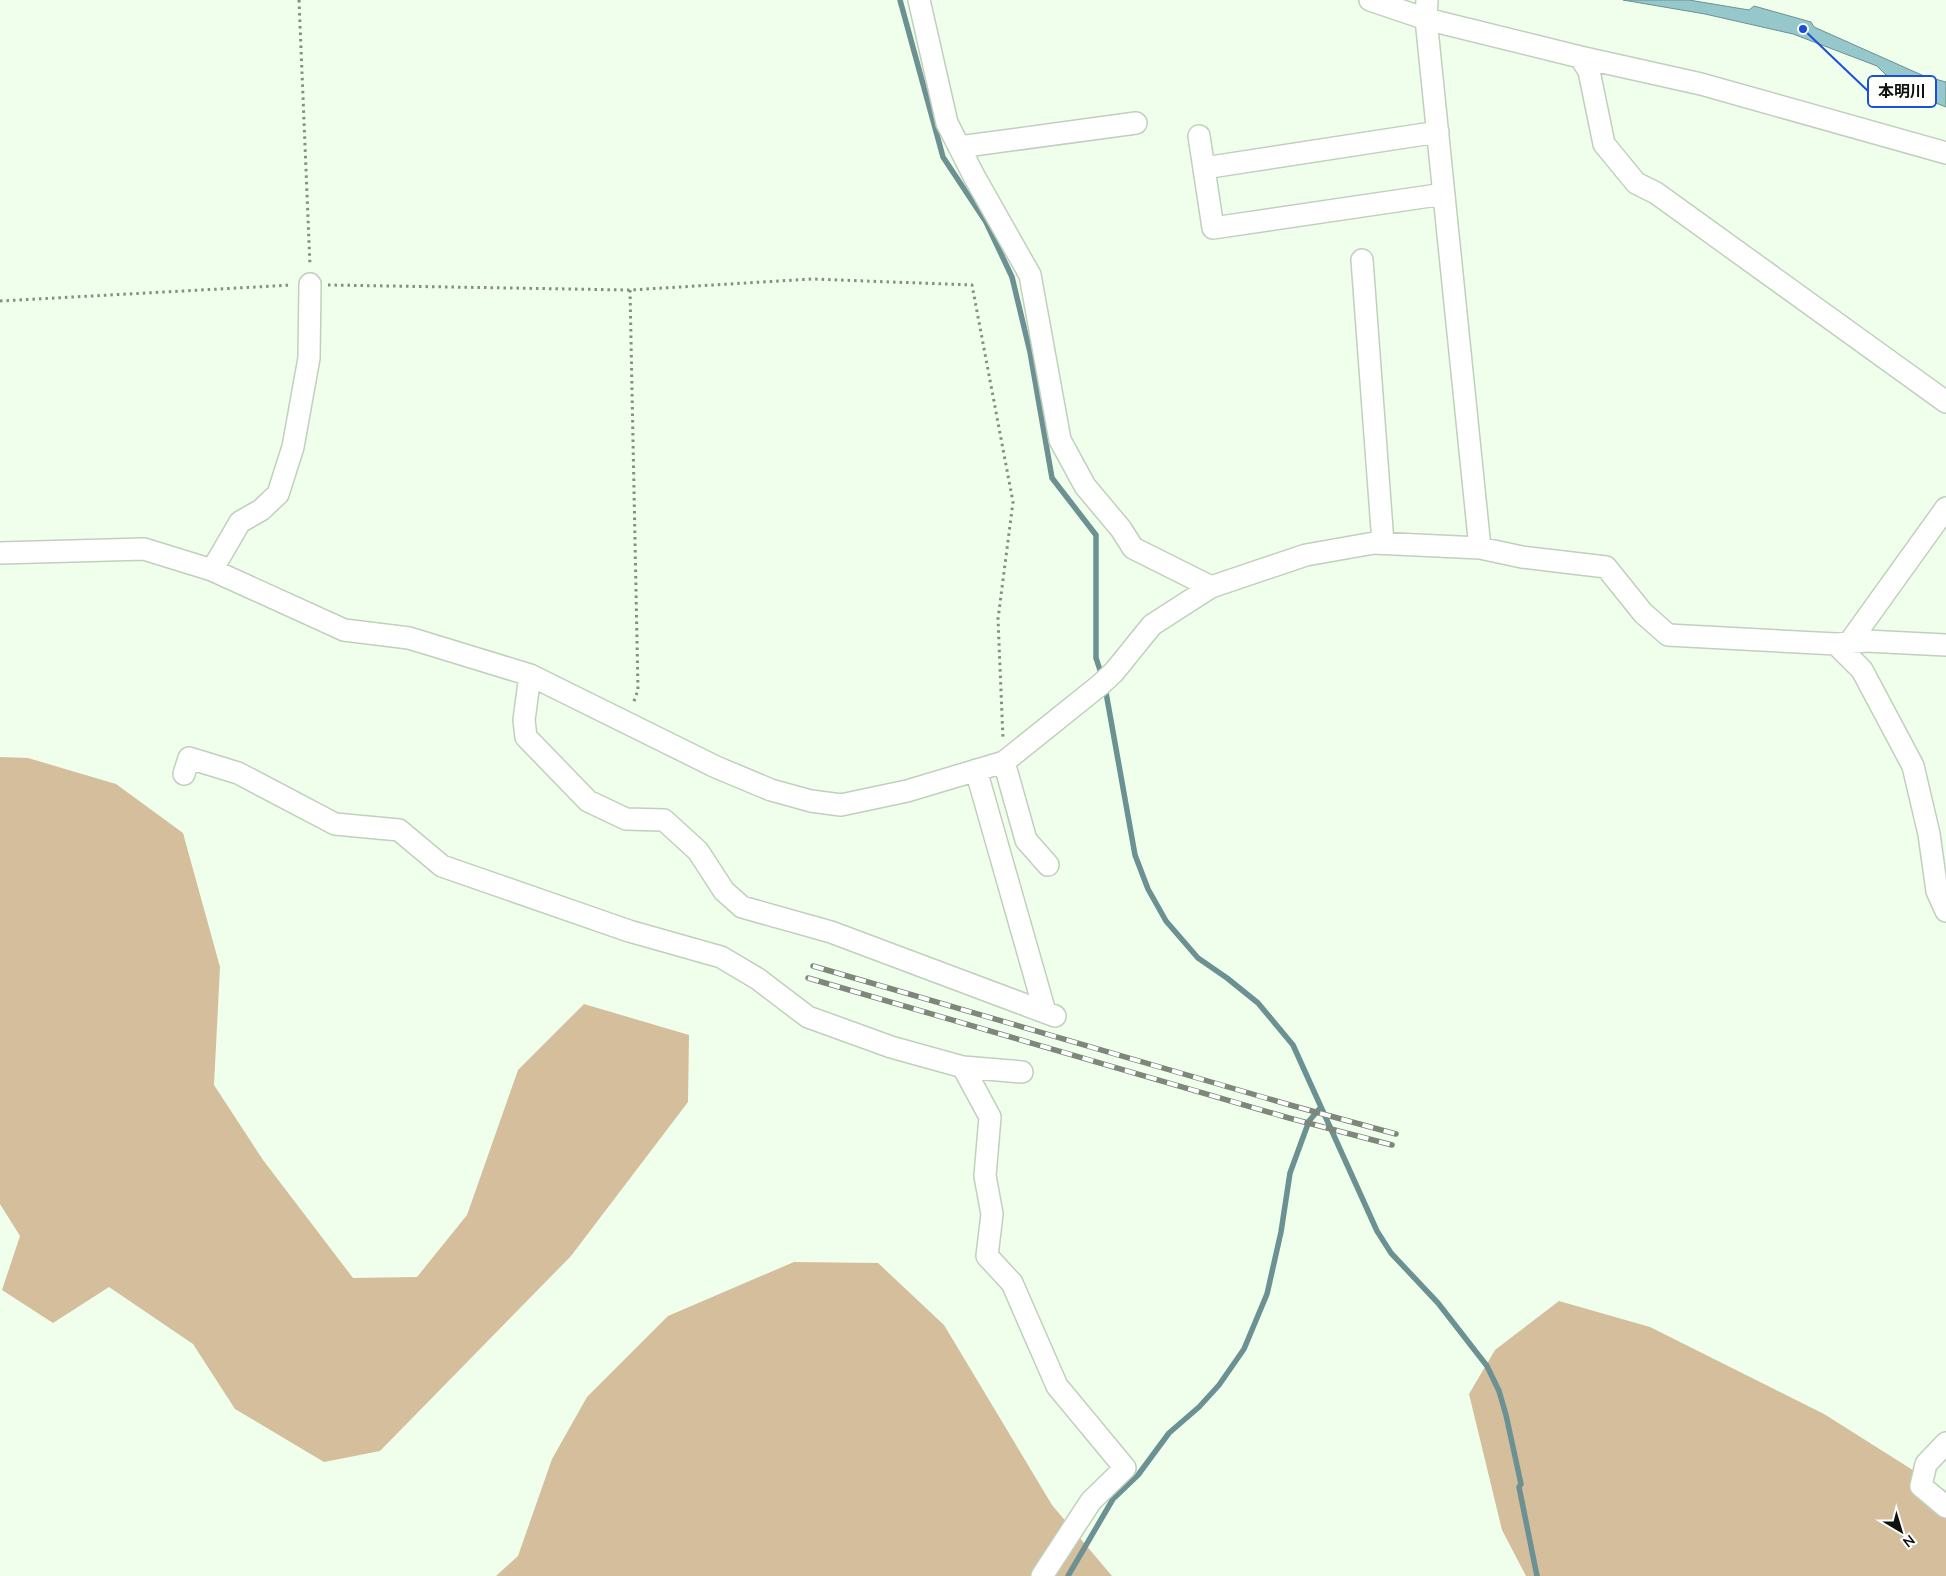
<svg xmlns="http://www.w3.org/2000/svg" width="1946" height="1576" font-family="'Nunito Sans','Noto Sans JP',sans-serif">
<rect width="100%" height="100%" fill="#efffeb"/>
<path fill="#d4be9c" d="M0 757 28 758 116 784 183 833 220 967 214 1085 263 1160 353 1278 417 1277 467 1215 518 1070 584 1004 689 1035 688 1102 571 1256 380 1451 324 1462 235 1409 193 1344 109 1287 53 1323 2 1290 20 1236 0 1204Z
M794 1262 878 1263 944 1325 1052 1505 1112 1576H496L518 1556 552 1459 587 1397 668 1316Z
M1559 1301 1650 1327 1824 1414 1946 1491V1576H1526L1502 1530 1469 1394 1495 1350Z"/>
<path fill="#95c7cb" stroke="#6c9192" d="M1623 0H1689L1749 10 1754 6 1811 22 1814 27 1924 76 1946 82V107L1918 96V88L1906 80 1886 75 1877 66 1793 34 1705 14Z"/>
<g fill="none" stroke-linecap="round" stroke-linejoin="round">
<path stroke="#6c9192" stroke-width="5.5" d="M900 0 943 157 986 222 1012 277 1030 352 1052 478 1096 535V658L1102 676
M1105 687 1135 855 1148 889 1166 921 1198 958 1227 978 1258 1003 1293 1045 1377 1231 1391 1253 1438 1303 1487 1366 1499 1391 1506 1415 1521 1484 1519 1487 1537 1576
M1068 1576 1113 1499 1138 1475 1169 1433 1199 1407 1219 1385 1244 1349 1267 1294 1281 1232 1290 1173 1309 1121 1321 1107"/>
<defs>
<path id="minor" d="M919 0 947 123 974 176 1030 275 1060 440 1085 486 1121 529 1133 548 1211 587
M1370 0 1426 19 1580 57 1701 84 1946 153
M1427 0 1426 19 1480 548
M1580 57 1589 71 1604 144 1636 183 1656 193 1946 402
M1199 136 1213 228 1444 194
M959 147 1136 123
M1204 168 1438 132
M1362 260 1383 543
M0 553 144 549 212 570 344 630 409 638 530 675 716 767 771 790 811 801 841 805 907 791 1004 762 1100 685 1114 672 1152 625 1211 587 1306 555 1374 543 1480 548 1522 557 1606 567 1643 613 1668 635 1836 644 1866 641 1946 645
M212 570 240 522 261 510 278 494 293 447 309 358 310 284
M1849 643 1946 508
M1836 644 1862 670 1913 766 1929 834 1937 891 1946 911
M530 675 524 720 526 737 588 801 626 819 664 820 698 851 724 891 742 907 831 932 1055 1016
M1004 762 1026 840 1048 865
M976 770 1045 1012
M184 774 189 758 238 773 335 824 399 830 442 866 629 931 721 957 758 979 808 1017 891 1047 963 1067 990 1117 985 1176 992 1214 987 1256 1012 1283 1057 1386 1125 1468 1091 1501 1042 1576
M963 1067 1022 1072
M1946 1443 1926 1464 1921 1486 1946 1507"/>
</defs>
<use href="#minor" stroke="#c0d0bc" stroke-width="24"/>
<path stroke="#848f82" stroke-width="3" stroke-dasharray="2.5 4" stroke-linecap="butt" d="M299 0 310 266
M328 285 630 290 812 279 972 285 1013 502 998 619 1003 739
M630 290 638 690 633 704
M0 301 292 285"/>
<use href="#minor" stroke="#fff" stroke-width="21"/>
<defs>
<path id="rail" d="M813 966 1290 1105 1396 1134
M808 978 1289 1118 1392 1145"/>
</defs>
<use href="#rail" stroke="#7d877a" stroke-width="5.5"/>
<use href="#rail" stroke="#fff" stroke-width="4" stroke-dasharray="11" stroke-linecap="butt"/>
</g>
<path fill="none" stroke="#1d4ed8" stroke-width="2" d="M1803 29L1868 91"/>
<circle fill="#1d4ed8" stroke="#fff" stroke-width="2" cx="1803" cy="29" r="5"/>
<rect fill="#fff" stroke="#1d4ed8" stroke-width="2" x="1868" y="76" width="68" height="31" rx="5"/>
<g font-size="16" text-anchor="middle" font-weight="bold" fill="#0d120c">
<text x="1902" y="97">本明川</text>
</g>
<g transform="translate(1901 1531) rotate(142)" stroke="#ffffff" stroke-width="4" paint-order="stroke">
<path d="M0-4L9 19L0 12L-9 19Z" fill="#0d120c"/>
<text y="-8" font-size="14" font-weight="bold" text-anchor="middle" fill="#0d120c">N</text>
</g>
</svg>
